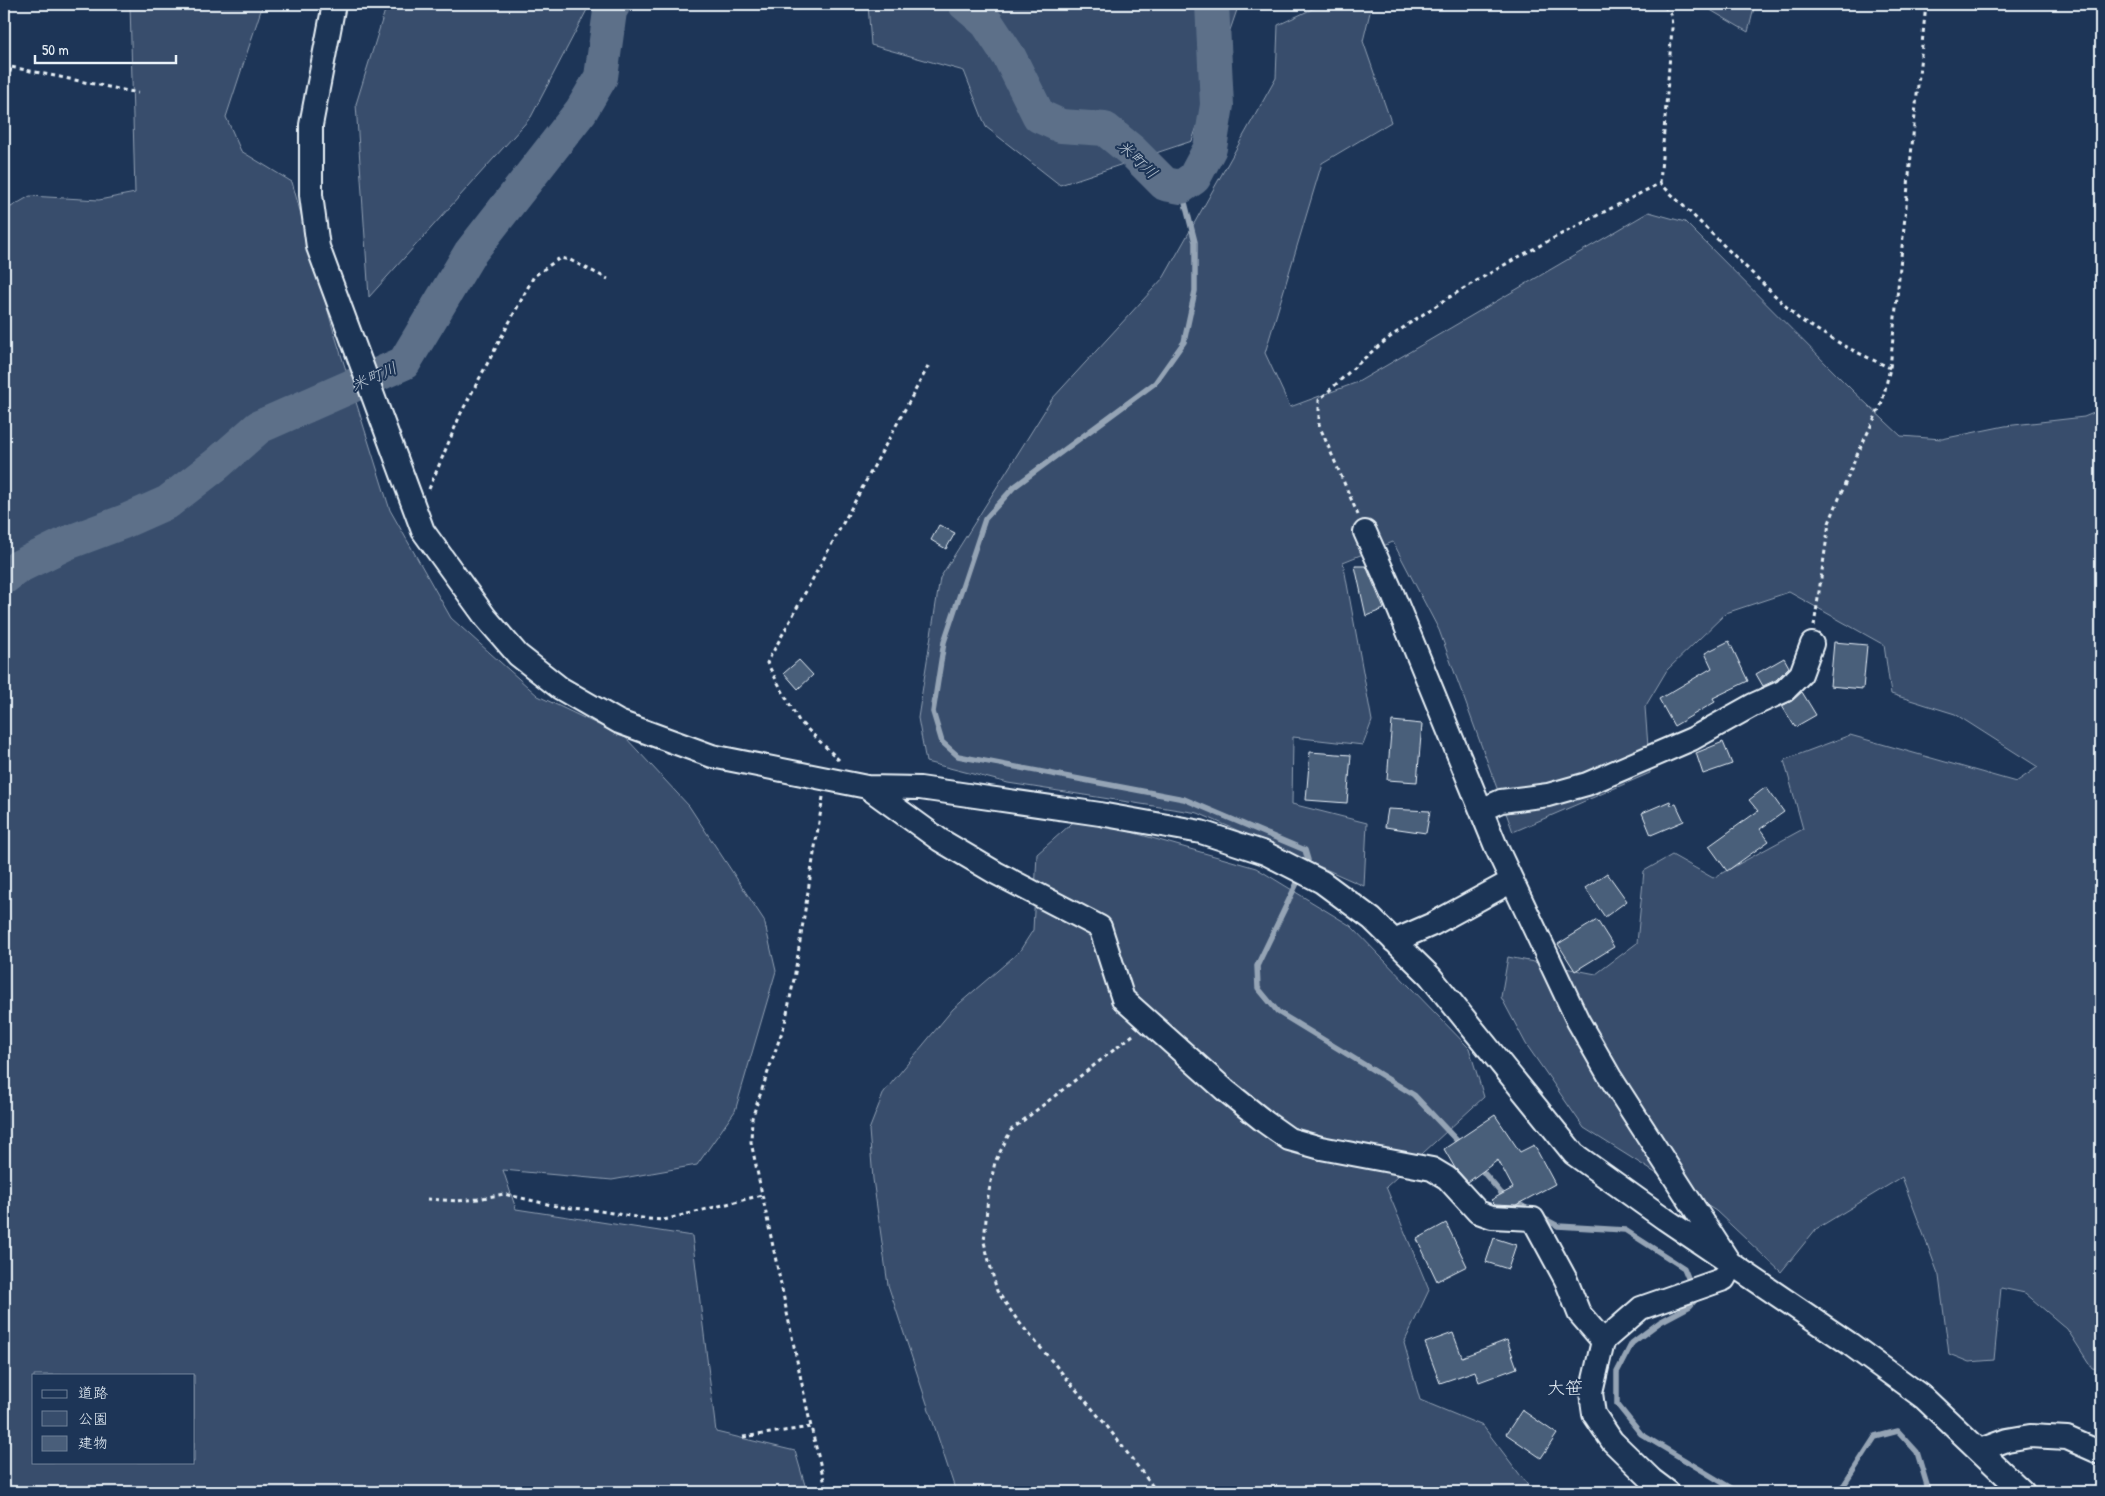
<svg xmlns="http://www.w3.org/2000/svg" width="2105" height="1496" font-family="'Patrick Hand','Klee One',sans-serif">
<rect width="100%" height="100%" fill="#1d3557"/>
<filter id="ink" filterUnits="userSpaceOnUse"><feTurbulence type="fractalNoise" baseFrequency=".02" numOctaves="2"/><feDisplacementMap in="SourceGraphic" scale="10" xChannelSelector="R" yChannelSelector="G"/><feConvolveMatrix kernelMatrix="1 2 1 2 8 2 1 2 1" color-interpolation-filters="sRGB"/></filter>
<g filter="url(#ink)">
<path fill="#374d6c" stroke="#909fb2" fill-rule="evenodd" d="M130 4H263L226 117 241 151 292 182 333 329 390 510 451 618 538 696 626 738 689 806 764 920 776 971 735 1111 697 1165 612 1180 503 1170 516 1209 692 1236 716 1432 795 1451 807 1492H4V211L30 196 99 200 135 193ZM34 1375H194V1462H34Z
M387 4H590L531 117 369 297 356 104Z
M868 4H1239L1192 141 1060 185 986 127 964 71 871 45Z
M1323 4H1372L1363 41 1391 122 1322 163 1265 353 1290 407 1358 382 1649 212 1685 222 1853 391 1901 436 1942 439 2005 426 2084 417 2101 410V1370L2092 1368 2067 1329 2025 1293 2001 1288 1994 1360 1969 1362 1949 1354 1939 1276 1902 1177 1816 1229 1781 1272 1716 1211 1584 1128 1526 1044 1501 997 1508 957 1596 974 1637 943 1644 871 1672 855 1713 878 1803 829 1784 760 1850 735 2016 782 2038 767 1955 714 1891 694 1884 645 1789 592 1726 613 1667 670 1645 707 1650 773 1513 832 1439 630 1393 542 1343 562 1372 721 1363 745 1293 737 1292 804 1367 823 1364 886 1198 813 1008 783 926 762 918 718 940 578 1052 399 1164 277 1276 78 1278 25Z
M1703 4H1755L1748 32 1712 11Z
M1079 817 1256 868 1351 926 1469 1048 1484 1097 1386 1187 1429 1290 1404 1343 1420 1400 1483 1426 1533 1492H956L888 1285 873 1179 869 1130 884 1092 953 1009 1019 952 1033 930 1037 854Z"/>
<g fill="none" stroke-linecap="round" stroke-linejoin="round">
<path stroke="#95a4b5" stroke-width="5.5" d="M1181 187 1195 242V291L1184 342 1155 383 1014 487 985 519 944 642 933 712 942 742 958 756 1184 799 1305 850 1308 860
M1299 879 1257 966 1258 988 1278 1012 1414 1095 1461 1145
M1478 1166 1501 1193 1531 1211
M1541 1217 1558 1226 1625 1230 1684 1268 1691 1285
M1696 1296 1697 1298 1690 1306 1660 1322 1632 1343 1617 1372V1404L1641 1434 1738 1492
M1835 1492 1844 1485 1875 1437 1898 1431 1917 1452 1929 1492"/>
<path stroke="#5d7089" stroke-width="34" d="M965 4 987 23 1010 58 1039 116 1061 126 1105 129 1133 152 1165 184 1181 187 1194 178 1210 148 1217 105 1212 4
M4 578 18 567 67 543 123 522 168 502 217 464 259 427 404 363 470 253 581 111 601 77 610 11 614 4"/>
</g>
<path fill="#495e7a" stroke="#e8f1f8" d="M939 525 955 533 946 549 931 540Z
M1355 566H1366L1384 609 1366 616Z
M1729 641 1748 681 1713 698 1715 702 1674 726 1659 699 1712 668 1705 653Z
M1834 642 1867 645 1863 689 1830 686Z
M1784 658 1789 667 1776 680 1763 686 1756 674Z
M799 660 813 675 798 689 784 673Z
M1802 692 1816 715 1795 727 1782 706 1793 700Z
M1392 721 1422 724 1417 782 1387 780Z
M1723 742 1732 764 1703 774 1696 753Z
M1310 752 1351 755 1347 803 1306 800Z
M1766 787 1784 812 1760 829 1769 841 1727 871 1709 846 1758 811 1749 800Z
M1670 801 1671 805 1676 804 1684 821 1651 835 1642 813Z
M1388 809 1430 811 1426 833 1385 827Z
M1607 873 1627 901 1605 917 1585 888Z
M1597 920 1614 947 1575 971 1558 944Z
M1495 1115 1520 1152 1534 1145 1555 1184 1516 1205 1495 1204 1491 1200 1513 1188 1498 1160 1468 1182 1455 1168 1444 1149Z
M1446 1223 1467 1266 1437 1281 1417 1239Z
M1494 1238 1516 1245 1508 1269 1486 1262Z
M1453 1333 1462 1357 1507 1340 1517 1368 1479 1382 1475 1371 1440 1383 1425 1343Z
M1522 1410 1557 1434 1541 1458 1506 1434Z"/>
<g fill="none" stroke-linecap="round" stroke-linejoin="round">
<defs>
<path id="minor" d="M334 4 311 125V195L318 247 423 531 486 618 518 655 560 688 619 722 712 756 867 787 920 788 1100 814 1201 832 1265 853 1322 882 1372 919 1430 976 1574 1154 1665 1219 1850 1344 1924 1398 2023 1492
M1365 532 1391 590 1497 849 1578 1021 1610 1077 1731 1265 1724 1279 1641 1308 1603 1341 1591 1393 1594 1414 1612 1441 1652 1480 1668 1492
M867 787 940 840 996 873 1100 927 1123 999 1225 1090 1265 1122 1289 1139 1321 1148 1432 1169 1447 1178 1478 1212 1492 1217 1533 1219 1566 1280 1579 1313 1603 1341
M1481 810 1501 801 1548 795 1587 784 1692 739 1753 705 1784 691 1801 674 1812 644
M1394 941 1433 924 1512 881
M1980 1450 2007 1440 2030 1436 2067 1438 2101 1453"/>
</defs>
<use href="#minor" stroke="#e8f1f8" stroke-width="26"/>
<path stroke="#e8f1f8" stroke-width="3" stroke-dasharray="4 4" stroke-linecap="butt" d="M4 68 11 67 138 93
M4 104 11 67
M1660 183 1672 28 1671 14 1662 4
M429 489 461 413 534 276 560 258 570 260 608 279
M1358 515 1319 425V400C1343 378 1367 354 1393 335 1476 275 1570 230 1660 183L1800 320 1848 348 1890 368
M1814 626 1829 523 1856 457 1882 403 1890 368 1926 4
M839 760 799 721 767 663 929 365
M823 797 794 979 785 1023 752 1118 751 1142 811 1427 827 1492
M1133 1035 1011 1130 995 1162 988 1196 984 1242 997 1291 1018 1321 1106 1425 1157 1492
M427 1199 457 1201 478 1199 504 1194 560 1207 594 1210 648 1219 664 1220 762 1195
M743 1437 811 1427"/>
<use href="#minor" stroke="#1d3557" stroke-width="22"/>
</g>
</g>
<g text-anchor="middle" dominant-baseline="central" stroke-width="4" stroke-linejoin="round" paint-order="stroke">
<g font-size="16" font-style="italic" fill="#b7c4d1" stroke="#1d3557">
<text transform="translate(1138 159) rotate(43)">米町川</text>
<text transform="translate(374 376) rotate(-24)">米町川</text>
</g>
<g font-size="18" fill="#e8f1f8" stroke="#1d3557">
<text x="1565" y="1387">大笹</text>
</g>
</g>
<rect width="2105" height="1496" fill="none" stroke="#1d3557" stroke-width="20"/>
<rect x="10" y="10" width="2085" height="1476" fill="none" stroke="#e8f1f8" stroke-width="2" filter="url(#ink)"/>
<rect x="32" y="1374" width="162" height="90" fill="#1d3557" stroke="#6e8097"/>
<rect x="42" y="1390" width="25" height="8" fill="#1d3557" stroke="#6e8097"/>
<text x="78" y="1398" font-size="15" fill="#e8f1f8">道路</text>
<rect x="42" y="1411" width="25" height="15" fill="#374d6c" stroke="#6e8097"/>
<text x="78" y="1424" font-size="15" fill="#e8f1f8">公園</text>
<rect x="42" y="1436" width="25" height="15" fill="#495e7a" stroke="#6e8097"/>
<text x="78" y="1448" font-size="15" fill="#e8f1f8">建物</text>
<path d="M35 55v8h141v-8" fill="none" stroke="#e8f1f8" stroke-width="2.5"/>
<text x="42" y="55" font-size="15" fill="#e8f1f8" stroke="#1d3557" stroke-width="4" paint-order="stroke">50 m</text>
</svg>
